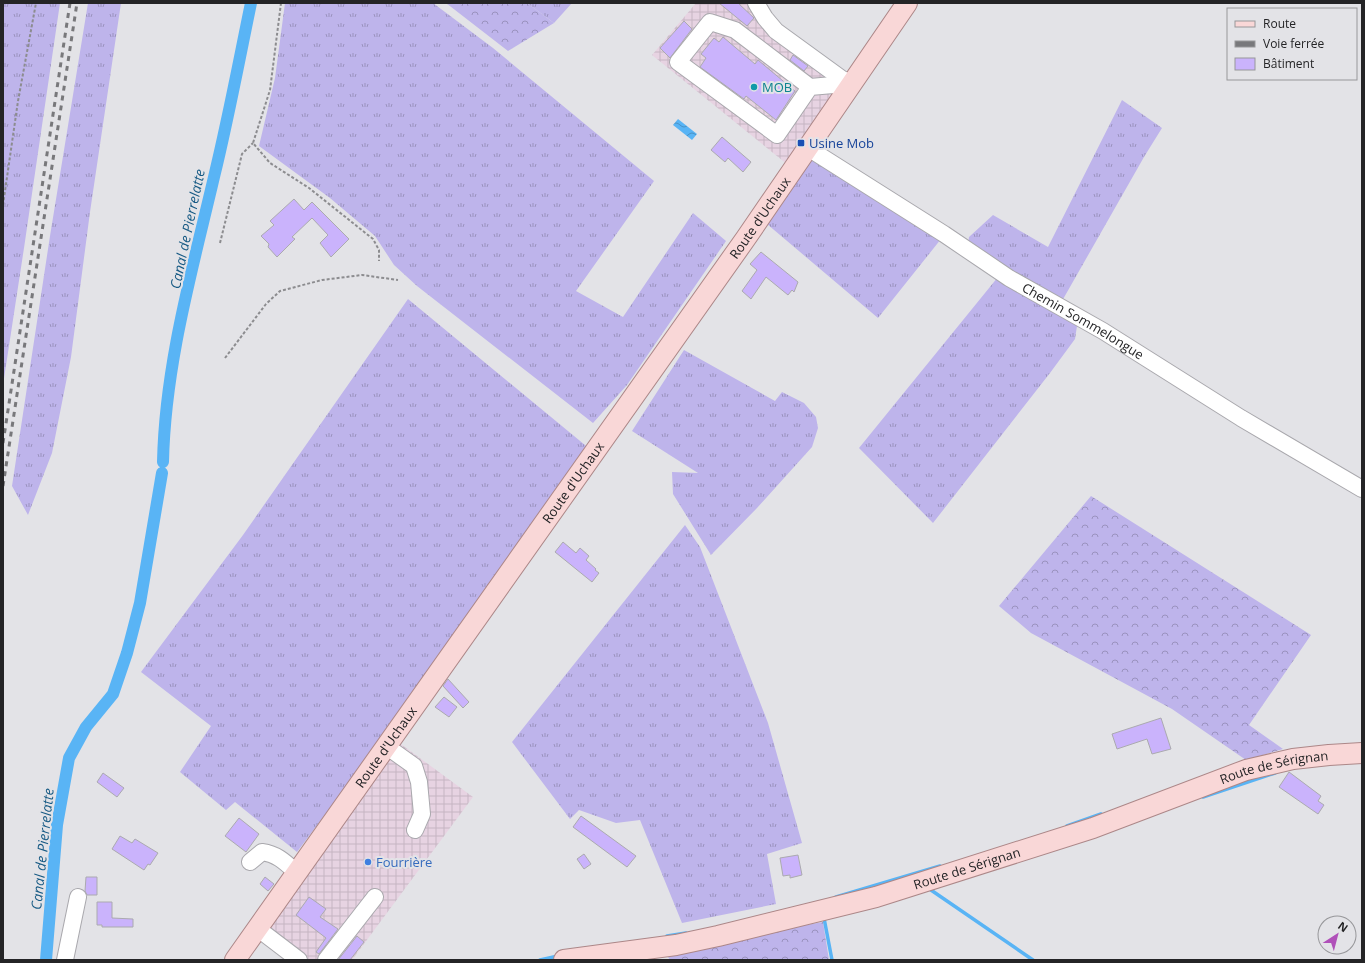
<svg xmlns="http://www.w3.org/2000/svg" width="1365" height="963" font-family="'Open Sans',sans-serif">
<defs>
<pattern id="industrial-grid" width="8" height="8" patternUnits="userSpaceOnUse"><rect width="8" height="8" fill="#e7d3e2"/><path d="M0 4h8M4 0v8" fill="none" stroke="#c6b5c2"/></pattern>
<pattern id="grass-tufts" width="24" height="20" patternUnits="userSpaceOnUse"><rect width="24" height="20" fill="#beb4eb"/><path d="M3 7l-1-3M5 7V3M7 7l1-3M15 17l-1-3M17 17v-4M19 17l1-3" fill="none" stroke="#9a92be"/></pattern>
<pattern id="forest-crowns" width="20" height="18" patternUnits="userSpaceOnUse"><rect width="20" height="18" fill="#beb4eb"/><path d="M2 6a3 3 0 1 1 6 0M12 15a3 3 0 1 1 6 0" fill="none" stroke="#9a92be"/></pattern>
<pattern id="water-waves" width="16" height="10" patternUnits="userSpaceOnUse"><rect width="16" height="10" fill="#59b4f5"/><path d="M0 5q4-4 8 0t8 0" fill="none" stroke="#4992c6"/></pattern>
</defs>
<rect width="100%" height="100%" fill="#e3e3e7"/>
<path fill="url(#industrial-grid)" d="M696 3H749L844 85 788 165 652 55Z
M398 742 473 797 352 960H310L264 927Z"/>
<path fill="url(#grass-tufts)" d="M3 3H60L24 248 3 385Z
M88 3H121L90 212 71 357 52 453 28 515 12 486 50 236Z
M285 3H433L493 48 654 181 576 291 623 317 693 213 726 241 627 385 593 423 417 286 394 265 375 236 330 198 259 146 275 78Z
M527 3H572L554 23Z
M1122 100 1162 128 1144 157 1062 301 968 245 969 237 993 215 1048 247Z
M810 157 941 239 878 318 767 224Z
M998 277 1077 326 1075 339 1050 373 933 523 859 448Z
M408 299 591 450 438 664 297 852 235 802 226 810 180 772 211 726 141 672 243 535Z
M684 350 775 401 782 392 804 403 816 417 818 428 812 447 757 508 711 555 673 494 672 472 698 473 632 431Z
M685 525 700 547 768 723 802 843 767 854 776 904 682 923 640 820 616 823 579 810 570 819 512 742Z"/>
<path fill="url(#forest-crowns)" d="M446 3H527L554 23 508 51Z
M1091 496 1311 635 1249 725 1283 749 1246 760 1172 709 1031 633 999 606Z
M823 922 829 960H670L668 957 806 925Z"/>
<path fill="url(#water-waves)" d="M678 119 697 134 692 140 673 125Z"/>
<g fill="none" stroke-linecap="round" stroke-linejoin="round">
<path stroke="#59b4f5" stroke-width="3.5" d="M1203 797 1275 773
M1067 826 1101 814
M928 888 1033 960
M836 897 940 866
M824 918 832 960
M667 936 686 933
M540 960 558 956"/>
<path stroke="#59b4f5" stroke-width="12" d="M163 462C165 365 192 271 214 177 228 120 239 61 251 3
M46 960 57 825 69 758 86 727 113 694 127 653 140 603 162 473"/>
</g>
<path fill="#cab3fc" stroke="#abaaaf" d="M719 3H738L754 18 747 26Z
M684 21 692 29 670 58 660 48Z
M723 37 755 64 758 60 795 91 776 120 746 96 744 99 700 67 706 58 701 54 714 38 719 42Z
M793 55 808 66 804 71 790 60Z
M722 137 751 162 743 172 728 158 725 162 711 150Z
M294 199 304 210 312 202 349 239 331 257 320 243 328 235 312 218 292 237 295 239 277 257 268 247 269 244 261 236 274 225 270 221Z
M761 252 798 282 794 292 792 290 788 295 766 277 751 299 742 291 757 270 750 264Z
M563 542 576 553 580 548 589 556 586 560 596 569 595 570 599 573 592 582 555 552Z
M448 679 469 702 463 708 443 686Z
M444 697 457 707 449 717 435 707Z
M1161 718 1171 749 1152 754 1147 739 1117 749 1112 734Z
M1289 772 1321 796 1318 801 1324 805 1318 814 1279 787Z
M103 773 124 788 117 797 97 782Z
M581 816 636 856 627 867 573 827Z
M239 818 259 834 246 852 225 836Z
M120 836 132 843 135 839 158 853 150 865 148 864 144 870 112 849Z
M584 854 591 864 584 869 577 859Z
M798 855 802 875 790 878V875L783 876 780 858Z
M86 877H97V895H87L85 891Z
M265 877 274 884 268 891 260 884Z
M309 897 326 909 320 917 338 929 319 954 316 952 326 938 296 915Z
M97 902H112V918L133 919V927H102V925H97Z
M357 936 364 942 350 960H338Z"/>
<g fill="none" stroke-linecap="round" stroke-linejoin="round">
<defs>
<g id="minor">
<path d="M756 3 765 18 776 31 842 79 852 83"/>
<path d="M810 87 735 30 710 22 678 62 777 135 810 87 833 85 847 90"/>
<path id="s1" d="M808 148 944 234 1009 278 1103 331 1241 418 1362 489"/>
<path d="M386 746 414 766 419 782 422 814 415 830"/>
<path d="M250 862 262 852C277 854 285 862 296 872"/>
<path d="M257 928 299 960"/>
<path d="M65 960 78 897"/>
<path d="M326 960 375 897"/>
</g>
<g id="major">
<path id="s2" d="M235 960 746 238 907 3"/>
<path id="s3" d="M564 960 676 945 718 936 876 897 1093 828 1246 770 1293 759 1329 755 1362 753"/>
</g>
</defs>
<use href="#minor" stroke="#a9a8ad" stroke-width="18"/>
<use href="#major" stroke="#ac8788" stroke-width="22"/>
<path stroke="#8c8c8f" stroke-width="2" stroke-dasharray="3 2" stroke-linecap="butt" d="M281 3 270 90 253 143 270 163 309 188 373 239 379 250V261
M3 205 18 101 36 3
M220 243 242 154 253 143
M225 358 266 304 280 291 322 280 362 275 398 280"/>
<use href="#minor" stroke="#fff" stroke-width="16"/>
<use href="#major" stroke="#f9d7d7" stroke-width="20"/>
<path stroke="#78787b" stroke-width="3" stroke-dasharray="5 5" stroke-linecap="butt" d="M3 443 70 3
M3 486 77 3"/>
</g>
<circle fill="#0f9aa8" stroke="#e3e3e7" stroke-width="1.5" cx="754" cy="87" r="4"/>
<rect fill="#1a4fb4" stroke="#e3e3e7" stroke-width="1.5" x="797" y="139" width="8" height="8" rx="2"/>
<circle fill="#3f7fe0" stroke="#e3e3e7" stroke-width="1.5" cx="368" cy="862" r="4"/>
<g text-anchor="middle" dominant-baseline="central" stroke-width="4" stroke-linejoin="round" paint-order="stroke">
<g font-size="13" fill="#0d838f" stroke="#e3e3e7" text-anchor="start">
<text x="762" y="87">MOB</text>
</g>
<g font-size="13" fill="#164399" stroke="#e3e3e7" text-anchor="start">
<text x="809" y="143">Usine Mob</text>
</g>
<g font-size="13" fill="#242426" stroke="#e3e3e7">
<text stroke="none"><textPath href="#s2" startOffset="909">Route d'Uchaux</textPath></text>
<text stroke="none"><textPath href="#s1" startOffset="325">Chemin Sommelongue</textPath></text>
<text stroke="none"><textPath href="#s2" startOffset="585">Route d'Uchaux</textPath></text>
<text stroke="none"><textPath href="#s2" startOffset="261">Route d'Uchaux</textPath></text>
<text stroke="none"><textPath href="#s3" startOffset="738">Route de Sérignan</textPath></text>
<text stroke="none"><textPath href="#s3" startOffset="414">Route de Sérignan</textPath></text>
</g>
<g font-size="13" fill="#366cbe" stroke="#e3e3e7" text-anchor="start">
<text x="376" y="862">Fourrière</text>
</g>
<g font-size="14" font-style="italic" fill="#175a84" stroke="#e3e3e7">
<text transform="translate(187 229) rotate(-78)">Canal de Pierrelatte</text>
<text transform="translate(42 849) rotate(-84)">Canal de Pierrelatte</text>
</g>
</g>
<rect width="1365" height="963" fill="none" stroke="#242426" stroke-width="8"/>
<rect x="1227" y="8" width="130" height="72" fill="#e3e3e7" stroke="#97979a"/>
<rect x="1235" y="21" width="20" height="6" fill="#f9d7d7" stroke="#97979a"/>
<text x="1263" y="28" font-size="12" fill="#242426">Route</text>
<rect x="1235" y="41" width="20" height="6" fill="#78787b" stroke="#97979a"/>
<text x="1263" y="48" font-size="12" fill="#242426">Voie ferrée</text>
<rect x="1235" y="58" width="20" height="12" fill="#cab3fc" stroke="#97979a"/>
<text x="1263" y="68" font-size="12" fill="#242426">Bâtiment</text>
<g transform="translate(1337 935) rotate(36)"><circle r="19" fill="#e3e3e7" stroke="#97979a"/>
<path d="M0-3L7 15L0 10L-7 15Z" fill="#b050b9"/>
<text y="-6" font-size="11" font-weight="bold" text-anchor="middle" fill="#242426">N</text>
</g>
</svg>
